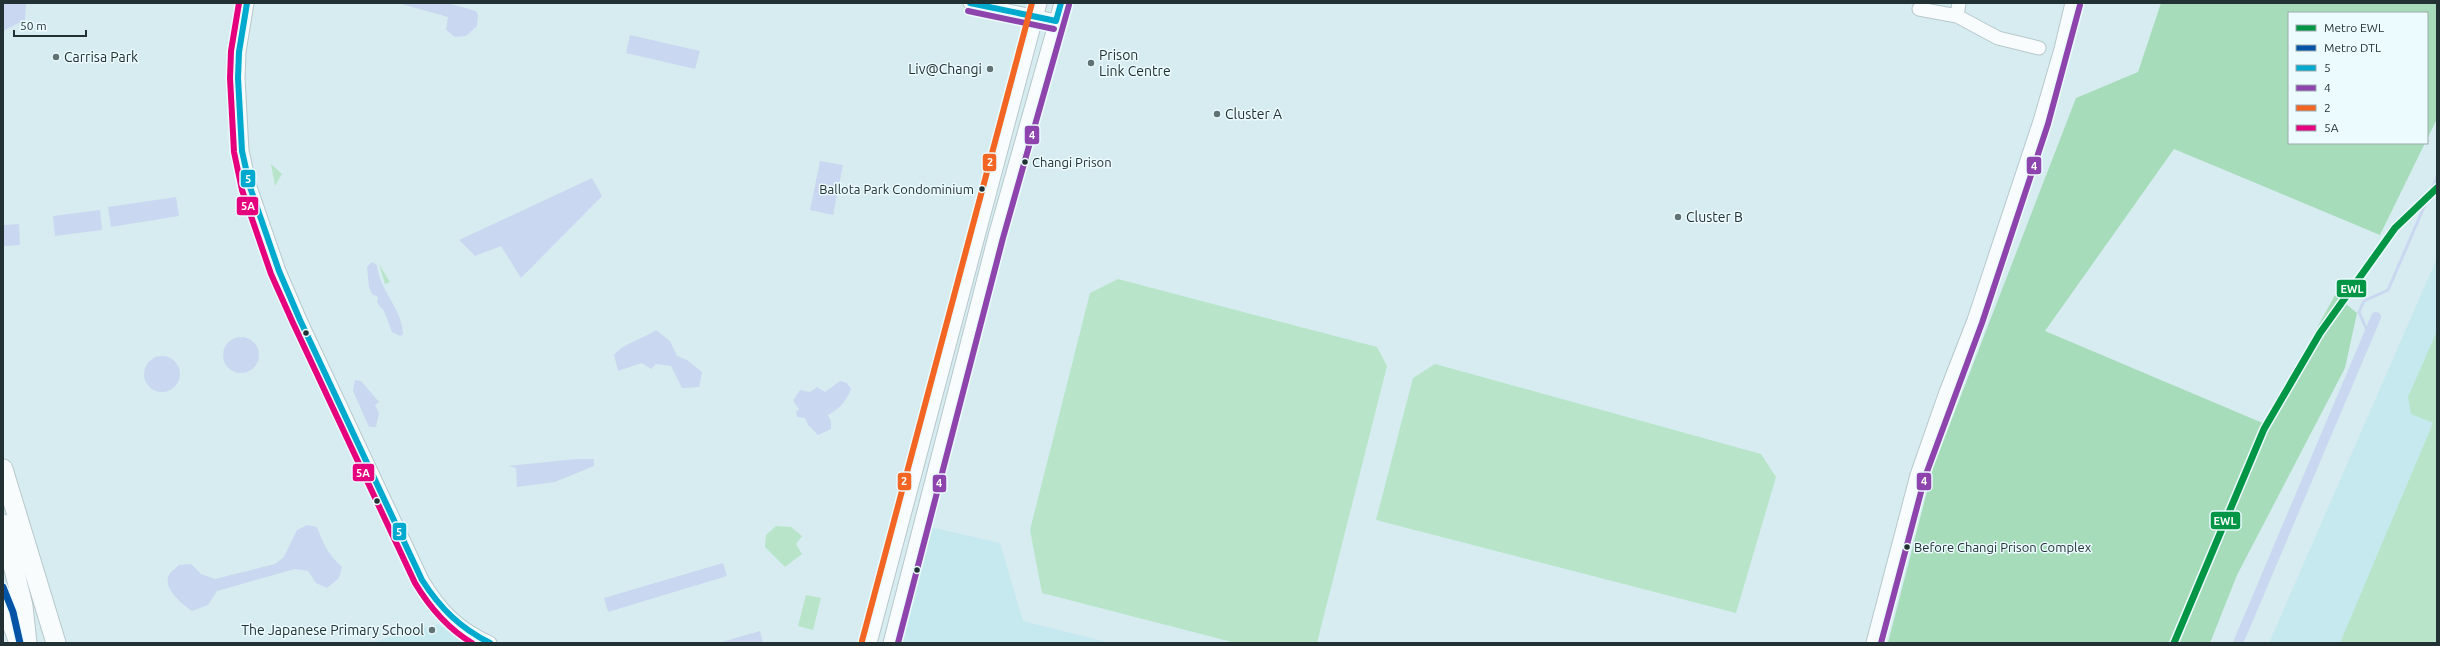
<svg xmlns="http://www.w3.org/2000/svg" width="2440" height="646" font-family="Ubuntu,sans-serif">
<rect width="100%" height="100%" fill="#d6ecf0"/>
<path fill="#c5e9ef" d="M2437 258V643H2269Z
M930 527 1000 543 1023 621 1111 643H892Z
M439 624 462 643H369Z"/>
<path fill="#b8e5c9" d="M271 164 282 174 275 186Z
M379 264 390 282 385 284Z
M1118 279 1377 347 1387 366 1317 643H1236L1042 593 1030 530 1090 293Z
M2437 331V643H2340L2433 423 2411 414 2408 397Z
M1435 364 1761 454 1776 477 1736 613 1376 520 1413 378Z
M776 526 791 527 802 536 796 544 802 554 785 567 765 547 766 535Z
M806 595 821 598 813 630 798 626Z"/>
<path fill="#a7dcba" d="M2161 3H2437V119L2427 139V13H2289V143H2425L2380 235 2174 149 2045 331 2265 424 2335 295 2357 313 2345 368 2237 575 2210 643H1888L1933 468 2076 98 2138 72Z"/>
<path fill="#c9d8f0" d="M3 3H26L25 20 3 31Z
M398 3H447L476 11 478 15 477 26 466 36 455 37 446 30 448 17Z
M630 35 700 51 695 69 626 53Z
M820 161 843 165 833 215 810 210Z
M592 178 602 196 521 278 501 246 475 256 459 240Z
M176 197 179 216 111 227 108 207Z
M100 210 102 230 55 236 53 216Z
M19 224 20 245 3 246V225Z
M372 262 377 265C379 290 402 308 403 334L400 336 392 332 384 311 377 303 378 297 372 294 369 287 367 267Z
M656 330 670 341 677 356 687 360 702 372 699 387 682 388 671 366 656 364 651 369 642 363 618 371 614 355C624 343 643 339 656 330Z
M223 355a18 18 0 1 1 36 0a18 18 0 1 1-36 0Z
M144 374a18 18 0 1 1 36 0a18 18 0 1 1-36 0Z
M355 380 361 381 379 402 375 405 379 413 376 427H369L353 391Z
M840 381 847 383 851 389C846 402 840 408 828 415L831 421V429L818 435 808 425 805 418 797 417 796 412 799 409 793 401 800 390 810 392 817 387 825 392Z
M576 459H594V466L555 482 517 487 516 468 508 466Z
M307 525 317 527C323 543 329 556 342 567L339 578 327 588 316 583 308 571 295 569 217 591 208 605 192 611C182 604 162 588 169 575 171 571 176 568 179 565L191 564 201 574 215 579 275 564 284 557 297 530Z
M723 563 727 576 608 612 604 598Z
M760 631 763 643H718Z"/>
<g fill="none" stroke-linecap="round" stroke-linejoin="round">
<path stroke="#c9d8f0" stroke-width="3" d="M2369 335 2359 312 2364 301 2388 290 2437 177"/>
<path stroke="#c9d8f0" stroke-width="10" d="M2238 643 2376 317"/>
<defs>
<path id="minor" d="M247 3 239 52 238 78 242 151 250 187 279 271 300 320 422 580C440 610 458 629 490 643
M970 3 1056 21
M1919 9 1957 16 1998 38 2039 48
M1957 16 1959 3
M870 643 1040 3
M890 643 995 236 1061 3
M1873 643 1917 475 1946 392 1974 320 2040 121 2061 49 2072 3"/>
<path id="highway" d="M3 469 56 643
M3 524 23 606 27 643
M3 598 19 643"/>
</defs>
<use href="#minor" stroke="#b7c8cb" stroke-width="15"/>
<use href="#highway" stroke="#b7c8cb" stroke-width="21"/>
<use href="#minor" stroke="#f9fcfd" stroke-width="13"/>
<use href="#highway" stroke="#f9fcfd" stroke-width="19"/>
<defs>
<path id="bus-1" d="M247 3 239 52 238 78 242 151 250 187 279 271 300 320 422 580C440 608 460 628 490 643
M970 3 1056 21 1061 3"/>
<path id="bus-2" d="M968 11 1054 29
M898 643 1003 238 1069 5
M1881 643 1925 477 1982 323 2048 124 2080 5"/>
<path id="bus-3" d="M862 641 1032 3"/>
<path id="bus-4" d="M239 3 231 51 230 78 234 152 242 190 271 274 293 323 415 583C430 608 447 628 472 643"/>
</defs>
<use href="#bus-1" stroke="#ecfbfe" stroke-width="9"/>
<use href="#bus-2" stroke="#ecfbfe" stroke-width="9"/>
<use href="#bus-3" stroke="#ecfbfe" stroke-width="9"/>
<use href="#bus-4" stroke="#ecfbfe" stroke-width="9"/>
<use href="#bus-1" stroke="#00a9ce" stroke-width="6"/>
<use href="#bus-2" stroke="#8e44ad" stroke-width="6"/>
<use href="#bus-3" stroke="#f26522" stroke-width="6"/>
<use href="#bus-4" stroke="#e5007d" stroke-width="6"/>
<defs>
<path id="metro-1" d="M2174 643 2264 429 2320 333 2395 228 2437 188"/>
<path id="metro-2" d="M3 587 13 612 20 643"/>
</defs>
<use href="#metro-1" stroke="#ecfbfe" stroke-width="10"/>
<use href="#metro-2" stroke="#ecfbfe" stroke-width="10"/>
<use href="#metro-1" stroke="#009645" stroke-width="7"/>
<use href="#metro-2" stroke="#0354a6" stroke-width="7"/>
</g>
<g fill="#617275" stroke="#ecfbfe" stroke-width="1.5">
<circle cx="56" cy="57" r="4"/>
<circle cx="1091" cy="63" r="4"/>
<circle cx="990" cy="69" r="4"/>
<circle cx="1217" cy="114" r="4"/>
<circle cx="1678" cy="217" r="4"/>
<circle cx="432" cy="630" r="4"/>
</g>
<g fill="#223133" stroke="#ecfbfe" stroke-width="1.5">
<circle cx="1025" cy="162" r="3.5"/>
<circle cx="982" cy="189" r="3.5"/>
<circle cx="306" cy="333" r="3.5"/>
<circle cx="377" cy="501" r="3.5"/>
<circle cx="1907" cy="547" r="3.5"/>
<circle cx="917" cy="570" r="3.5"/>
</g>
<g text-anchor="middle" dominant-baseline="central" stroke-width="3" stroke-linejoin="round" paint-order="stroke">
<g font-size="13" fill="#223133" stroke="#ecfbfe" text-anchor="start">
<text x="1032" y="162">Changi Prison</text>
<text x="974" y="189" text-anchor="end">Ballota Park Condominium</text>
<text x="1914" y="547">Before Changi Prison Complex</text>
</g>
<g font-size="14" fill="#223133" stroke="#ecfbfe" text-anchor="start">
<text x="1099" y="55">Prison<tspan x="1099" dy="16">Link Centre</tspan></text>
<text x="64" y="57">Carrisa Park</text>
<text x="982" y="69" text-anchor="end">Liv@Changi</text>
<text x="1225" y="114">Cluster A</text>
<text x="1686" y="217">Cluster B</text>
<text x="424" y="630" text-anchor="end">The Japanese Primary School</text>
</g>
</g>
<g stroke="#ecfbfe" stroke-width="1.5">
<rect x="1024" y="125" width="16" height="20" rx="4" fill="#8e44ad"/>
<rect x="982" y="153" width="15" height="19" rx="4" fill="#f26522"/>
<rect x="2026" y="156" width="16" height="19" rx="4" fill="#8e44ad"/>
<rect x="240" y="169" width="16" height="19" rx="4" fill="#00a9ce"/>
<rect x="236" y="196" width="23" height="20" rx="4" fill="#e5007d"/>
<rect x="2336" y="279" width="31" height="19" rx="4" fill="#009645"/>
<rect x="352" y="463" width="23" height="19" rx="4" fill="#e5007d"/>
<rect x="1916" y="472" width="16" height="19" rx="4" fill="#8e44ad"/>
<rect x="897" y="472" width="15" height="19" rx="4" fill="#f26522"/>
<rect x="932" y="474" width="15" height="19" rx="4" fill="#8e44ad"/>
<rect x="2210" y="511" width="31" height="19" rx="4" fill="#009645"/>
<rect x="392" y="522" width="15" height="19" rx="4" fill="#00a9ce"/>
</g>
<g font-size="11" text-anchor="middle" font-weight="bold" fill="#fff">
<text x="1032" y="139">4</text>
<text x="990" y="166">2</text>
<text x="2034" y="170">4</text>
<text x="248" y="183">5</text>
<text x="248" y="210">5A</text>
<text x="2352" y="293">EWL</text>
<text x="363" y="477">5A</text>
<text x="1924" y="485">4</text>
<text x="904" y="485">2</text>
<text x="939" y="487">4</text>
<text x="2225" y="525">EWL</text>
<text x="399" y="536">5</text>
</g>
<rect width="2440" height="646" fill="none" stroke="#223133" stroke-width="8"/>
<rect x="2288" y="12" width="140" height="132" fill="#ecfbfe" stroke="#9baaad"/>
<rect x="2296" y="25" width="20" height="6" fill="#009645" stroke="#9baaad"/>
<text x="2324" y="32" font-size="12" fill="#223133">Metro EWL</text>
<rect x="2296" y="45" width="20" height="6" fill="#0354a6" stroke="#9baaad"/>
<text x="2324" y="52" font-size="12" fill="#223133">Metro DTL</text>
<rect x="2296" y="65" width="20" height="6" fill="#00a9ce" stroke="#9baaad"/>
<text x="2324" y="72" font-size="12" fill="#223133">5</text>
<rect x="2296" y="85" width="20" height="6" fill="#8e44ad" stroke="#9baaad"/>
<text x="2324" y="92" font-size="12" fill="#223133">4</text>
<rect x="2296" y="105" width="20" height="6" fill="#f26522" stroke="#9baaad"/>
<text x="2324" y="112" font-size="12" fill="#223133">2</text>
<rect x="2296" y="125" width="20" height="6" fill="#e5007d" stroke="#9baaad"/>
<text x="2324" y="132" font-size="12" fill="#223133">5A</text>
<path d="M14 30v6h72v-6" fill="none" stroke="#223133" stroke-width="2"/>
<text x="20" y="30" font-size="12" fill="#223133" stroke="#ecfbfe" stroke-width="3" paint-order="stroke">50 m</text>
</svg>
